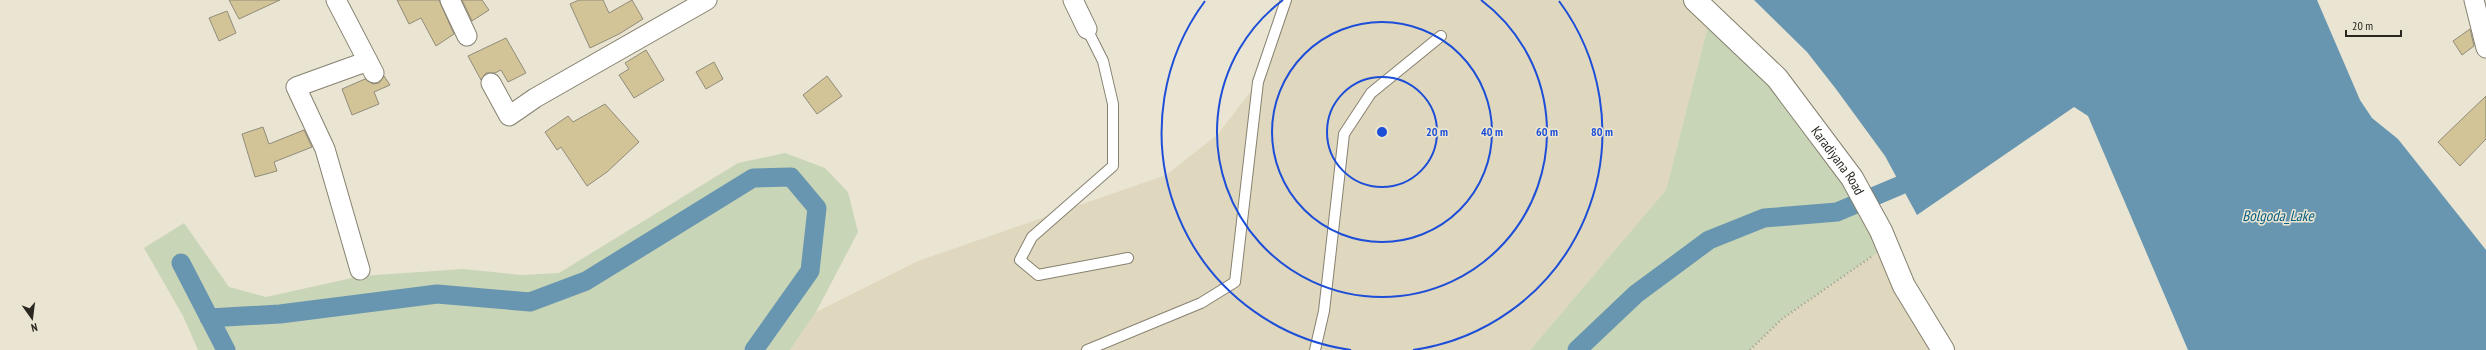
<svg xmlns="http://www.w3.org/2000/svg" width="2486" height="350" font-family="'PT Sans Narrow',sans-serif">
<rect width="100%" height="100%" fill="#eae5d2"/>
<path fill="#e0d8be" d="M1286 0H1695L1711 14 1666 190 1530 350H790L816 312 918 261 1166 175 1217 135 1258 82Z
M1887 246 1943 350H1750L1782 319Z"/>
<path fill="#c9d5b7" d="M1711 14 1777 78 1887 246 1782 319 1750 350H1530L1666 190Z
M785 153 825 168 848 192 858 232 816 312 790 350H198L183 316 144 248 184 223 229 287 266 297 361 276 463 269 521 275 559 273 738 163Z"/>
<path fill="#6896b0" d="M1754 0H2317L2360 100 2372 118 2398 139 2486 250V350H2188L2088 116 2074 107 1917 215 1885 156 1836 89 1807 52Z"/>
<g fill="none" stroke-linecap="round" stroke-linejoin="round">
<path stroke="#6896b0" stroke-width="19" d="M181 263 226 350
M209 318 280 314 437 294 530 302 586 281 753 178 791 177 817 208 810 271 754 350
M1577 350 1636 294 1709 240 1764 218 1837 212 1901 185"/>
</g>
<path fill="#d2c496" stroke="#918c7b" d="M229 0H280L239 19Z
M397 0H439L454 34 436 46 421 18 409 24Z
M462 0H482L489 10 472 21Z
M579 0H603L609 13 632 0 643 19 619 34 590 48 570 4Z
M227 11 236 33 219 41 209 18Z
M2470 29 2474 46 2462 55 2453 41Z
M506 38 526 73 508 82 501 70 495 73H486L481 80 468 56Z
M646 50 664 80 634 98 619 75 629 69 625 63Z
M714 62 723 79 706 89 696 72Z
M384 76 390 85 374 92 379 104 352 115 342 89 365 79 373 84 379 83Z
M827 76 842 96 817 114 803 95Z
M2486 96V139L2460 166 2438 142Z
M605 104 639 142 607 172 587 186 561 147 557 150 545 132 568 116 573 122Z
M263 127 269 144 304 130 312 147 274 162 277 171 255 177 242 134Z"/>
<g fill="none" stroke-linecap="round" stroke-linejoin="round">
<defs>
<path id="lane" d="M1087 29 1103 61 1113 104V166L1032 237 1020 260 1038 275 1128 258
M1087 350 1201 303 1235 282 1258 82 1286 0
M1315 350 1324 311 1344 134 1371 93 1441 36"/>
<path id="street" d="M336 0 374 73
M450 0 467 36
M1073 0 1087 29
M2474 0 2486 48
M491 83 509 116 535 98 707 0
M360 270 325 149 296 87 368 61"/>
<g id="secondary">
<path id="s1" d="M1695 0 1777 78 1852 178 1881 231 1904 286 1943 350"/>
</g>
</defs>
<use href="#lane" stroke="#868170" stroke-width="12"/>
<use href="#street" stroke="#868170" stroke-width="21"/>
<use href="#secondary" stroke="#868170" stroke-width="24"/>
<path stroke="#a19d8f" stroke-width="2.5" stroke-dasharray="1 3" stroke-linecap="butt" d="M1750 350 1782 319 1871 257"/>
<use href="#lane" stroke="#fff" stroke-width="10"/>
<use href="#street" stroke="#fff" stroke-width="19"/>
<use href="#secondary" stroke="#fff" stroke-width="22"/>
</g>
<g fill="none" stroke="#1d4ed8" stroke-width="2">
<circle cx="1382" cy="132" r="55"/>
<circle cx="1382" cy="132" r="110"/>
<path d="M1481 0A165 165 0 1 1 1283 0"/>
<path d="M1351 350A220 220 0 0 1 1205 1M1559 1A220 220 0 0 1 1413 350"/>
</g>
<g text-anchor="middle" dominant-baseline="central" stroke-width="3" stroke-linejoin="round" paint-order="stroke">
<g font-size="14" fill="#292720" stroke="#eae5d2">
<text stroke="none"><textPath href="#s1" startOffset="216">Karadiyana Road</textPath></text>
</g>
<g font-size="15" font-style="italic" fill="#065e82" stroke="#eae5d2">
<text x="2278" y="215">Bolgoda_Lake</text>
</g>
</g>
<circle cx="1382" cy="132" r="6" fill="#1d4ed8" stroke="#eae5d2" stroke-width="2"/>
<g font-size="12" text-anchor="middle" font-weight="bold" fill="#1d4ed8" stroke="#eae5d2" stroke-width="3" stroke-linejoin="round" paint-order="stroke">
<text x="1437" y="136">20 m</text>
<text x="1492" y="136">40 m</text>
<text x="1547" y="136">60 m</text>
<text x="1602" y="136">80 m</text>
</g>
<g transform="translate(32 318) rotate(166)" stroke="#eae5d2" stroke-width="3" paint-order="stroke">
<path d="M0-3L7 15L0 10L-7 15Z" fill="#292720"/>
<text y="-6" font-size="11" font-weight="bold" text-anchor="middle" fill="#292720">N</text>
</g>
<path d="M2346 30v6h55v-6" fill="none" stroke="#292720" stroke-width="2"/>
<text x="2352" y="30" font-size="12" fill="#292720" stroke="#eae5d2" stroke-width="3" paint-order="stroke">20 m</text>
</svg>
